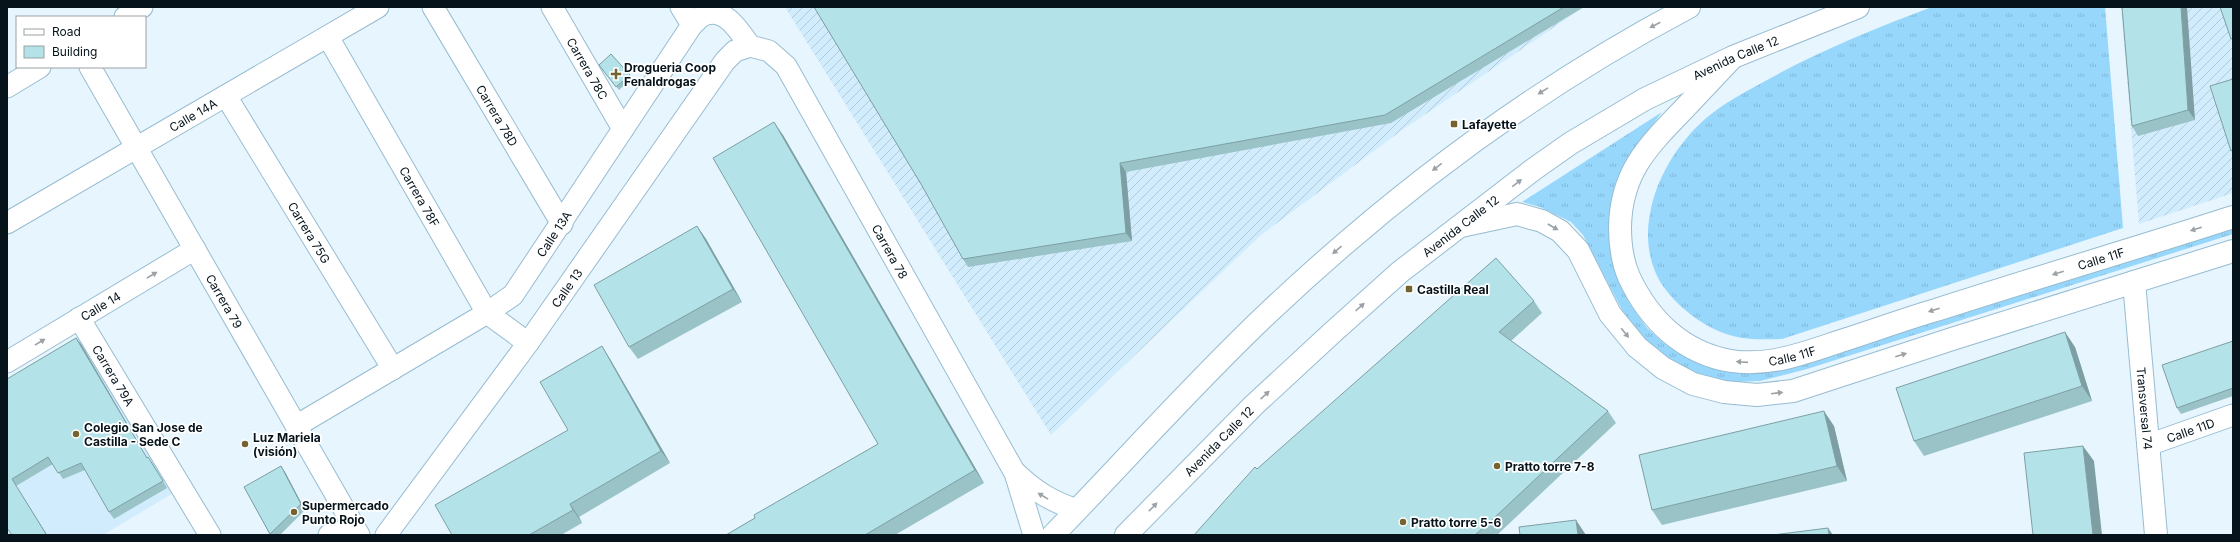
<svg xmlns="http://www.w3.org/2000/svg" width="2240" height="542" font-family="Inter,sans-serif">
<defs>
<pattern id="industrial-furrows" width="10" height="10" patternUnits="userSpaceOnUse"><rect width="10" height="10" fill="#d1ecfc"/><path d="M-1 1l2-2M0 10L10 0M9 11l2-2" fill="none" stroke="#b2cad7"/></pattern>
<pattern id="grass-tufts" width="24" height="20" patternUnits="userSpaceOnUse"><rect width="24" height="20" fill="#97d7fc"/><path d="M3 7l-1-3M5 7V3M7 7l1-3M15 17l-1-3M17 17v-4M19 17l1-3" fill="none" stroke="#81b8d7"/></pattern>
</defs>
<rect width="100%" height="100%" fill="#e6f5fe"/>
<path fill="#d1ecfc" d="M85 332 178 490 103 535H7V379Z"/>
<path fill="url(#industrial-furrows)" d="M785 7H1584L1402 130 1261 235 1051 435Z
M2121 7H2233V193L2139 224Z"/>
<path fill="url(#grass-tufts)" d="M1932 7H2105L2123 228 1782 339C1769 339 1755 340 1742 338 1711 333 1681 311 1663 286 1649 266 1645 238 1650 214 1656 178 1678 143 1705 119 1725 102 1747 91 1769 79 1821 50 1876 28 1932 7Z
M1662 112 1645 135 1615 259 1630 304 1647 328 1666 345 1689 359 1714 368 2233 224V234L1807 369 1760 381 1735 382 1710 379 1684 368 1659 352 1637 333 1621 308 1583 235 1571 222 1540 207 1522 202Z"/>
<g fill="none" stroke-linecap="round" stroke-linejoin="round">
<defs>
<g id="minor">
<path id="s1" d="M433 7 562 224"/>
<path id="s2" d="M552 7 623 129"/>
<path d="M681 7 692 25"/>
<path d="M125 17 142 7"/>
<path id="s3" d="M328 37 487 313 528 343"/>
<path id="s4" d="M750 46 769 51 786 66 1015 473 1034 535"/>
<path id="s5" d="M90 67 359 535"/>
<path d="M7 87 40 67"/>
<path id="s6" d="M226 96 393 369"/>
<path id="s7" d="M7 223 378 7"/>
<path id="s8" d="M79 318 210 535"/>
<path id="s9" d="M7 362 195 249"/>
<path id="s10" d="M296 426 487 313 513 295 692 25C696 22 700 16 704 15 725 6 740 32 750 46"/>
<path id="s11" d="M2148 445 2233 415"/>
<path d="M1016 473C1036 492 1051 501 1077 510"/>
<path d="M329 535 355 529"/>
<path id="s12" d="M386 535 528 343 725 61 735 51 750 46"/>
</g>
<g id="tertiary">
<path id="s13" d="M1732 58C1715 76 1698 94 1681 112 1646 148 1621 174 1620 227 1620 243 1622 261 1629 277 1649 320 1683 353 1731 361 1771 367 1807 352 1844 340 1875 330 1905 319 1936 310 2035 278 2134 249 2233 217"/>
<path d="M1461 226 1517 214 1542 221 1560 231 1578 250 1610 314 1637 347 1663 368 1693 384 1724 392 1757 395 1793 391 1952 339 2233 251"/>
<path id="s14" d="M2134 282 2156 535"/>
</g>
<g id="secondary">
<path d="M1053 535C1125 461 1193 384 1268 313 1396 192 1533 89 1689 7"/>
<path id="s15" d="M1126 535 1254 405 1333 332 1400 272 1534 169 1571 143 1645 99 1733 57 1858 7"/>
</g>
</defs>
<use href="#minor" stroke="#97bcd1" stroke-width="23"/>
<use href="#tertiary" stroke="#97bcd1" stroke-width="24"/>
<use href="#secondary" stroke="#97bcd1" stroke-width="24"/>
<use href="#minor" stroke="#fff" stroke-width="21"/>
<use href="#tertiary" stroke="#fff" stroke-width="22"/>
<use href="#secondary" stroke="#fff" stroke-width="22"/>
</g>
<path fill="#9ac3c8" d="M814 7H1584L1391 123 1126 172 1132 241 968 267 963 259 921 184Z
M2122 7 2195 120 2138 136 2132 126Z
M599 65 630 75 632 78 619 90Z
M783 135 984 483 895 535H726L878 444Z
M697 226 706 239 742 302 638 359 629 347Z
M1534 301 1542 313 1511 341 1608 411 1616 423 1497 535H1194L1257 469Z
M2233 341V396L2181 414 2177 408Z
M81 344 147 458 153 464 167 488 114 519 109 512 85 470 63 479 53 464 16 486 47 535H12L7 379Z
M2075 347 2092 401 1924 456 1914 441Z
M610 359 670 463 579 517 582 523 561 535H452L568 430Z
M1834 426 1847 481 1662 525 1652 510Z
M285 472 305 510 280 535H270L244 487Z"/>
<path fill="#7d9fa3" d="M2181 7H2187L2195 120 2188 110Z
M774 122 783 135 984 483 975 470Z
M1120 163 1126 172 1132 241 1126 233Z
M697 226 706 239 742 302 733 289Z
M2065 332 2075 347 2092 401 2082 386Z
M76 338 81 344 151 465 147 458Z
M602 346 610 359 670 463 661 451Z
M1824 411 1834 426 1847 481 1837 466Z
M2083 446 2094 461 2102 535H2093Z
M281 466 285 472 305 510 301 504Z
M12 479 16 486 47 535H46Z
M570 504 579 517 582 523 573 510Z
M1576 520 1586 535H1578Z
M1828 528 1833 535H1829Z"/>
<path fill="#b3e3e9" stroke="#7d9fa3" d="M814 7H1564L1385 115 1120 163 1126 233 963 259 921 184Z
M2122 7H2181L2188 110 2132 126Z
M2220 7H2233V38L2231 39Z
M611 54 630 75 616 87 599 65Z
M2233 79V150L2231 151 2210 86Z
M774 122 975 470 865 535H726L755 518 754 515 878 444 713 158Z
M697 226 733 289 629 347 594 285Z
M1496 258 1534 301 1499 332 1608 411 1493 519 1475 535H1194L1255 467 1257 469Z
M2065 332 2082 386 1914 441 1896 388Z
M76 338 147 458 148 457 163 481 109 512 81 463 58 473 48 457 12 479 46 534 44 535H12L7 528V379Z
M2233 341V388L2177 408 2162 365Z
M602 346 661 451 570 504 573 510 529 535H452L435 505 568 430 540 382Z
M1824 411 1837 466 1652 510 1639 455Z
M2083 446 2093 535H2033L2024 453Z
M281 466 301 504 270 534 244 487Z
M1576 520 1578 535H1520L1519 527Z
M1828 528 1829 535H1773Z"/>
<defs><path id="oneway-solid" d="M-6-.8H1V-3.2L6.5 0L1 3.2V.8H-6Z"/></defs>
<g fill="#9ba1a4">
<use href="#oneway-solid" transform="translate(1655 25) rotate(152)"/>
<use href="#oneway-solid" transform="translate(1543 91) rotate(148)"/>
<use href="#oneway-solid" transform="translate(1437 167) rotate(142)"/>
<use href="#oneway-solid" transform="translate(1517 183) rotate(-38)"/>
<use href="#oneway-solid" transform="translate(1553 227) rotate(30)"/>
<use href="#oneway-solid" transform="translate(2196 229) rotate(162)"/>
<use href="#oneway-solid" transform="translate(1337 250) rotate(139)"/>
<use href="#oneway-solid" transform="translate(2058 273) rotate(163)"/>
<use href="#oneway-solid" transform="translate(152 275) rotate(-31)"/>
<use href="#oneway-solid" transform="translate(1360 307) rotate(-42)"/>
<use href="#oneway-solid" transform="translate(1934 310) rotate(162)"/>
<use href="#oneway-solid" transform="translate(1625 333) rotate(51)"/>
<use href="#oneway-solid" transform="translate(40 342) rotate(-31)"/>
<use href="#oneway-solid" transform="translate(1901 355) rotate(-18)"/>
<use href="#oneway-solid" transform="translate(1742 362) rotate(-176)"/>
<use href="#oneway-solid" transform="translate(1777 393) rotate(-7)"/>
<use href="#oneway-solid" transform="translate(1265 395) rotate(-43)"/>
<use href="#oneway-solid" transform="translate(1043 496) rotate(-149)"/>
<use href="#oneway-solid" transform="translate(1153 507) rotate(-46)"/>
</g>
<g fill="#746331" stroke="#fff" stroke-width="1.5">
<path d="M614 68h4v4h4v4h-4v4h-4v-4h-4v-4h4z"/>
<rect x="1450" y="120" width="8" height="8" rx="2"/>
<rect x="1405" y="285" width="8" height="8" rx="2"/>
<circle cx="76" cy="434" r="4"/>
<circle cx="245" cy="444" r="4"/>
<circle cx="1497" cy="466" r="4"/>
<circle cx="294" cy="512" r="4"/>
<circle cx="1403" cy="522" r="4"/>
</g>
<g text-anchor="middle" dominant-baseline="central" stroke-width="3.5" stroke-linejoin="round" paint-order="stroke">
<g font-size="12" fill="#06131b" stroke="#fff">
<text stroke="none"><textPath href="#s15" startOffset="780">Avenida Calle 12</textPath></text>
<text stroke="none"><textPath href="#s2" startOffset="71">Carrera 78C</textPath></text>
<text stroke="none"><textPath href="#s7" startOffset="215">Calle 14A</textPath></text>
<text stroke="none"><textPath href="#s1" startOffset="126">Carrera 78D</textPath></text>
<text stroke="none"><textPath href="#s3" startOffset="184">Carrera 78F</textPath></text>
<text stroke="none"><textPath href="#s15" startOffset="456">Avenida Calle 12</textPath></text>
<text stroke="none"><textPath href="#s6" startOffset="160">Carrera 75G</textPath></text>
<text stroke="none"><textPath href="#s10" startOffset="327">Calle 13A</textPath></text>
<text stroke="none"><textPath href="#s4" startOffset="255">Carrera 78</textPath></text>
<text stroke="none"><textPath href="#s13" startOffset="783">Calle 11F</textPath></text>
<text stroke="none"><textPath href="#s12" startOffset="306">Calle 13</textPath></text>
<text stroke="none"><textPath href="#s5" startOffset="270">Carrera 79</textPath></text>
<text stroke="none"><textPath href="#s9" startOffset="109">Calle 14</textPath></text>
<text stroke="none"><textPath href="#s13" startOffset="459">Calle 11F</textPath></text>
<text stroke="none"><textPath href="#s8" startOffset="67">Carrera 79A</textPath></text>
<text stroke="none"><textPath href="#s14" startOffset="127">Transversal 74</textPath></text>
<text stroke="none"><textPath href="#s11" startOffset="45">Calle 11D</textPath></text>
<text stroke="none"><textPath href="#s15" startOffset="132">Avenida Calle 12</textPath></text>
</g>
<g font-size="12" font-weight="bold" fill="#06131b" stroke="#fff" text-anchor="start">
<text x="624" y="67">Drogueria Coop<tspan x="624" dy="14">Fenaldrogas</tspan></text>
<text x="1462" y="124">Lafayette</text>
<text x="1417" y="289">Castilla Real</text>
<text x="84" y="427">Colegio San Jose de<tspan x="84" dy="14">Castilla - Sede C</tspan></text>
<text x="253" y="437">Luz Mariela<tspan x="253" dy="14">(visión)</tspan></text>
<text x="1505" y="466">Pratto torre 7-8</text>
<text x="302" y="505">Supermercado<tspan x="302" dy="14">Punto Rojo</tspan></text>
<text x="1411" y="522">Pratto torre 5-6</text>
</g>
</g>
<rect width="2240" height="542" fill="none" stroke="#06131b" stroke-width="16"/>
<rect x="16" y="16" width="130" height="52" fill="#ffffff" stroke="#9ba1a4"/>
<rect x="24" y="29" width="20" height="6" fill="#ffffff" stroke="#9ba1a4"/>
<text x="52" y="36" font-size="12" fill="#06131b">Road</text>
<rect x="24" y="46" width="20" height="12" fill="#b3e3e9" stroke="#9ba1a4"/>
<text x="52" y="56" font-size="12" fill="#06131b">Building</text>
</svg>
